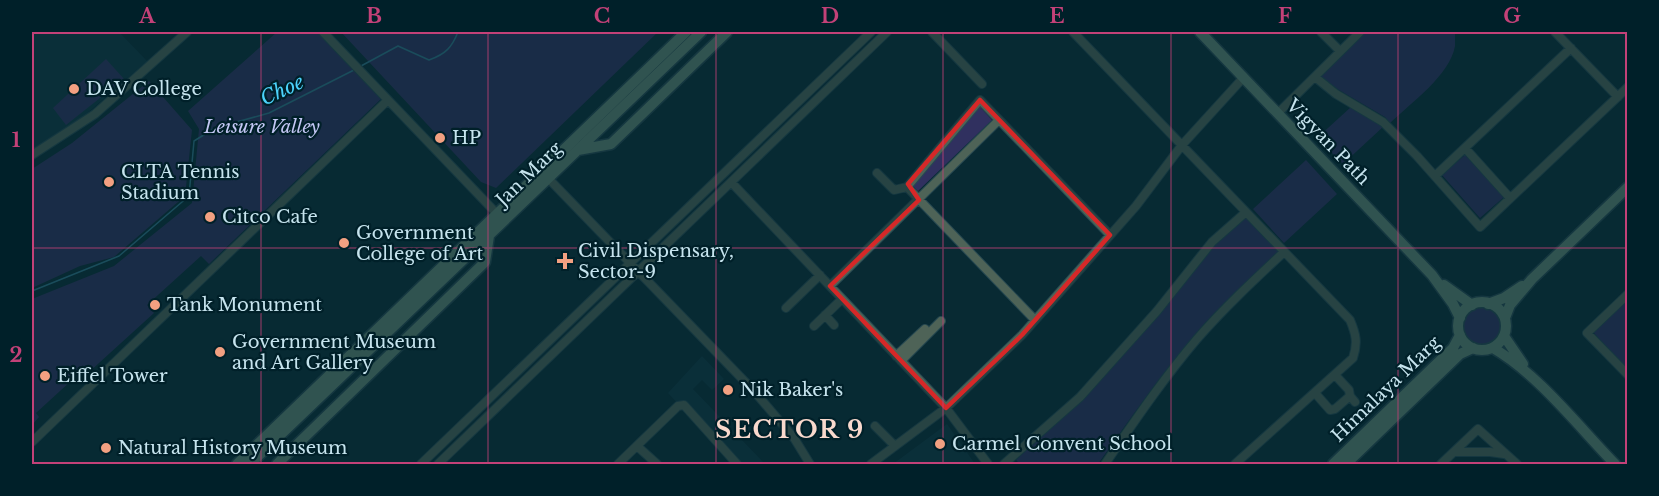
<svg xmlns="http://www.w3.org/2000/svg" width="1659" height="496" font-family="'Libre Baskerville',serif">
<rect width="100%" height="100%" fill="#082a33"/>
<path fill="#0f3642" d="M32 32H119L147 61 84 116 32 150Z
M702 356 724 379 712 390 702 380 693 389 765 464H735L668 393Z
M947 424 975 464H893Z"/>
<path fill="#30305f" d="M277 32H321L381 99 209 264 201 256 147 305 154 313 88 373 84 369 36 413 39 417 32 425V299L114 266 192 203 199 129 188 111Z
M341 32H658L496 188 481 182Z
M1364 32H1455C1455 36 1455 42 1455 46 1450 75 1411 103 1390 123L1385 117 1339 90 1320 76Z
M106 59 124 79 66 125 53 108Z
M149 81 192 130 185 196 114 257 80 266 32 288V169L72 143Z
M979 106 992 120 918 191 912 185Z
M1351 107 1384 126 1343 164 1317 138Z
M1465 155 1504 197 1480 218 1442 175Z
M1306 160 1337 194 1284 243 1253 209Z
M1245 216 1280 252C1252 278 1222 303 1197 332 1161 374 1130 419 1098 464H1020L1016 460 1081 400 1214 244Z
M1627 299V369L1593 332Z
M1463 327a19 19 0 1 1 38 0a19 19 0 1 1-38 0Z"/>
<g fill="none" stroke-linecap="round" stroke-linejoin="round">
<path stroke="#31778d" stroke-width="1.5" d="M361 66 398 46 429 60C446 54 452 47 458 32
M32 291 119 256 189 196 194 141 215 128 269 113 354 70"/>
<defs>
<path id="street" d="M323 32 500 217
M932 32 982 84
M1073 32 1350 320C1356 334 1358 343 1353 358L1235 464
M1321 32 1340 51
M1555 32 1618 97
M1315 77 1336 94 1383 122 1417 156 1480 227 1628 87
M1278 113 1360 32
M1465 148 1510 198
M32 155 95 114 187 32
M877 173 894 190 907 187
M546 176 754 391 794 438 810 464
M1435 176 1571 48
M731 182 946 408 988 464
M830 286 999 120
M1628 294 1587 333 1628 375
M786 308 820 275
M825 315 834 325
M1035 320 907 187 980 100 1110 235
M814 326 842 299
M896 356 925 329
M901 361 941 321
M1335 375 1349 390 1350 396 1355 402
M1315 393 1330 410 1335 409 1350 396
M875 426 895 446
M32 442 388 100
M637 446 657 464
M1454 452H1490L1504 454
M421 464 871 32
M438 464 887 32
M618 464 678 406 684 405 737 464
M871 464 946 408 1022 335 1136 206 1182 145 1244 77
M1004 464 1080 397 1157 311 1212 242 1246 212
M1105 464C1134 422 1163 379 1197 339 1224 308 1254 280 1284 252
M1441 464 1478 429 1517 464"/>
<path id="secondary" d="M1200 32 1432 275 1453 304 1460 318
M578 150 611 144 727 32
M1444 285 1472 305
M1458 326a24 24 0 1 1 48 0a24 24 0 1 1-48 0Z
M1488 304 1504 298 1522 286
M1505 318 1510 305 1532 279 1628 187
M1504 336 1523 364
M1493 348C1538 374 1578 426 1615 464
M237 464 686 32
M250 464 701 32
M277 464 485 262 489 236
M1333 464 1453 348 1460 335
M1346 464 1460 354 1473 348"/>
</defs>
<use href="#street" stroke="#264851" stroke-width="10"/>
<use href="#secondary" stroke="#264851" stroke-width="13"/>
<use href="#street" stroke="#4e6357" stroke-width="8"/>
<use href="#secondary" stroke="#638573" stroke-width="10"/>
</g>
<path d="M0 0H1659V496H0ZM980 100 1110 235 1022 335 946 408 830 286 919 200 908 184Z" fill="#082a33" fill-opacity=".55" fill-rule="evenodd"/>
<path fill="none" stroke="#d62828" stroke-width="4.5" stroke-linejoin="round" d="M980 100 1110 235 1022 335 946 408 830 286 919 200 908 184Z"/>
<path fill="none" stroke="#c34178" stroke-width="1.5" stroke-opacity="0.55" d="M261 32V464M488 32V464M716 32V464M943 32V464M1171 32V464M1398 32V464M32 248H1628"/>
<g fill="#f2a081" stroke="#002029" stroke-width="2">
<circle cx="74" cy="89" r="6"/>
<circle cx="440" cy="138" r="6"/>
<circle cx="109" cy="182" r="6"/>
<circle cx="210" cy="217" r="6"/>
<circle cx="344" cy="243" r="6"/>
<path d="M562 252h6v6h6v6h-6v6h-6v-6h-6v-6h6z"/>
<circle cx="155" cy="305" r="6"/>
<circle cx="220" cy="352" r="6"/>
<circle cx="45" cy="376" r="6"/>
<circle cx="728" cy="390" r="6"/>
<circle cx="940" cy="444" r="6"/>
<circle cx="106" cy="448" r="6"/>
</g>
<g text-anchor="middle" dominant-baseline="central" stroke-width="4.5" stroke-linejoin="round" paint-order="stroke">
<g font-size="18" fill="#c6e4ee" stroke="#002029" text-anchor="start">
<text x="86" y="89">DAV College</text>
<text x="452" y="138">HP</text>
<text x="121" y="172">CLTA Tennis<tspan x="121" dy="21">Stadium</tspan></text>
<text x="222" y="217">Citco Cafe</text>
<text x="356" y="233">Government<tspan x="356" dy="21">College of Art</tspan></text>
<text x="578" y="251">Civil Dispensary,<tspan x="578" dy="21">Sector-9</tspan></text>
<text x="167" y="305">Tank Monument</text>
<text x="232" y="342">Government Museum<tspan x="232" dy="21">and Art Gallery</tspan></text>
<text x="57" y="376">Eiffel Tower</text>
<text x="740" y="390">Nik Baker's</text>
<text x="952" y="444">Carmel Convent School</text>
<text x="118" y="448">Natural History Museum</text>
</g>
<g font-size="18" font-style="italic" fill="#c3c7f4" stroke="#002029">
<text x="262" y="127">Leisure Valley</text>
</g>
<g font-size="18" fill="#c6e4ee" stroke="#002029">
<text transform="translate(1328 142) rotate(46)">Vigyan Path</text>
<text transform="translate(529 174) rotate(-44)">Jan Marg</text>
<text transform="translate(1386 389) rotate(-44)">Himalaya Marg</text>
</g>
<g font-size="20" font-style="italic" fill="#4bd2fa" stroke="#002029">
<text transform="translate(282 90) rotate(-25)">Choe</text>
</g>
<g font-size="24" font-weight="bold" letter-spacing="1.5" fill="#f9d9cd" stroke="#002029">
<text x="790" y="429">SECTOR 9</text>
</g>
</g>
<rect width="1659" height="496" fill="none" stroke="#002029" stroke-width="66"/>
<rect x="33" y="33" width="1593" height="430" fill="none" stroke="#c34178" stroke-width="2"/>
<g font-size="20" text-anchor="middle" font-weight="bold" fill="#c34178">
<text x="147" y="23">A</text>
<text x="374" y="23">B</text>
<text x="602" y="23">C</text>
<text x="830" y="23">D</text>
<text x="1057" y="23">E</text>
<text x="1285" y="23">F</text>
<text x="1512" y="23">G</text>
<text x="16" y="147">1</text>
<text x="16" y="362">2</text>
</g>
</svg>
